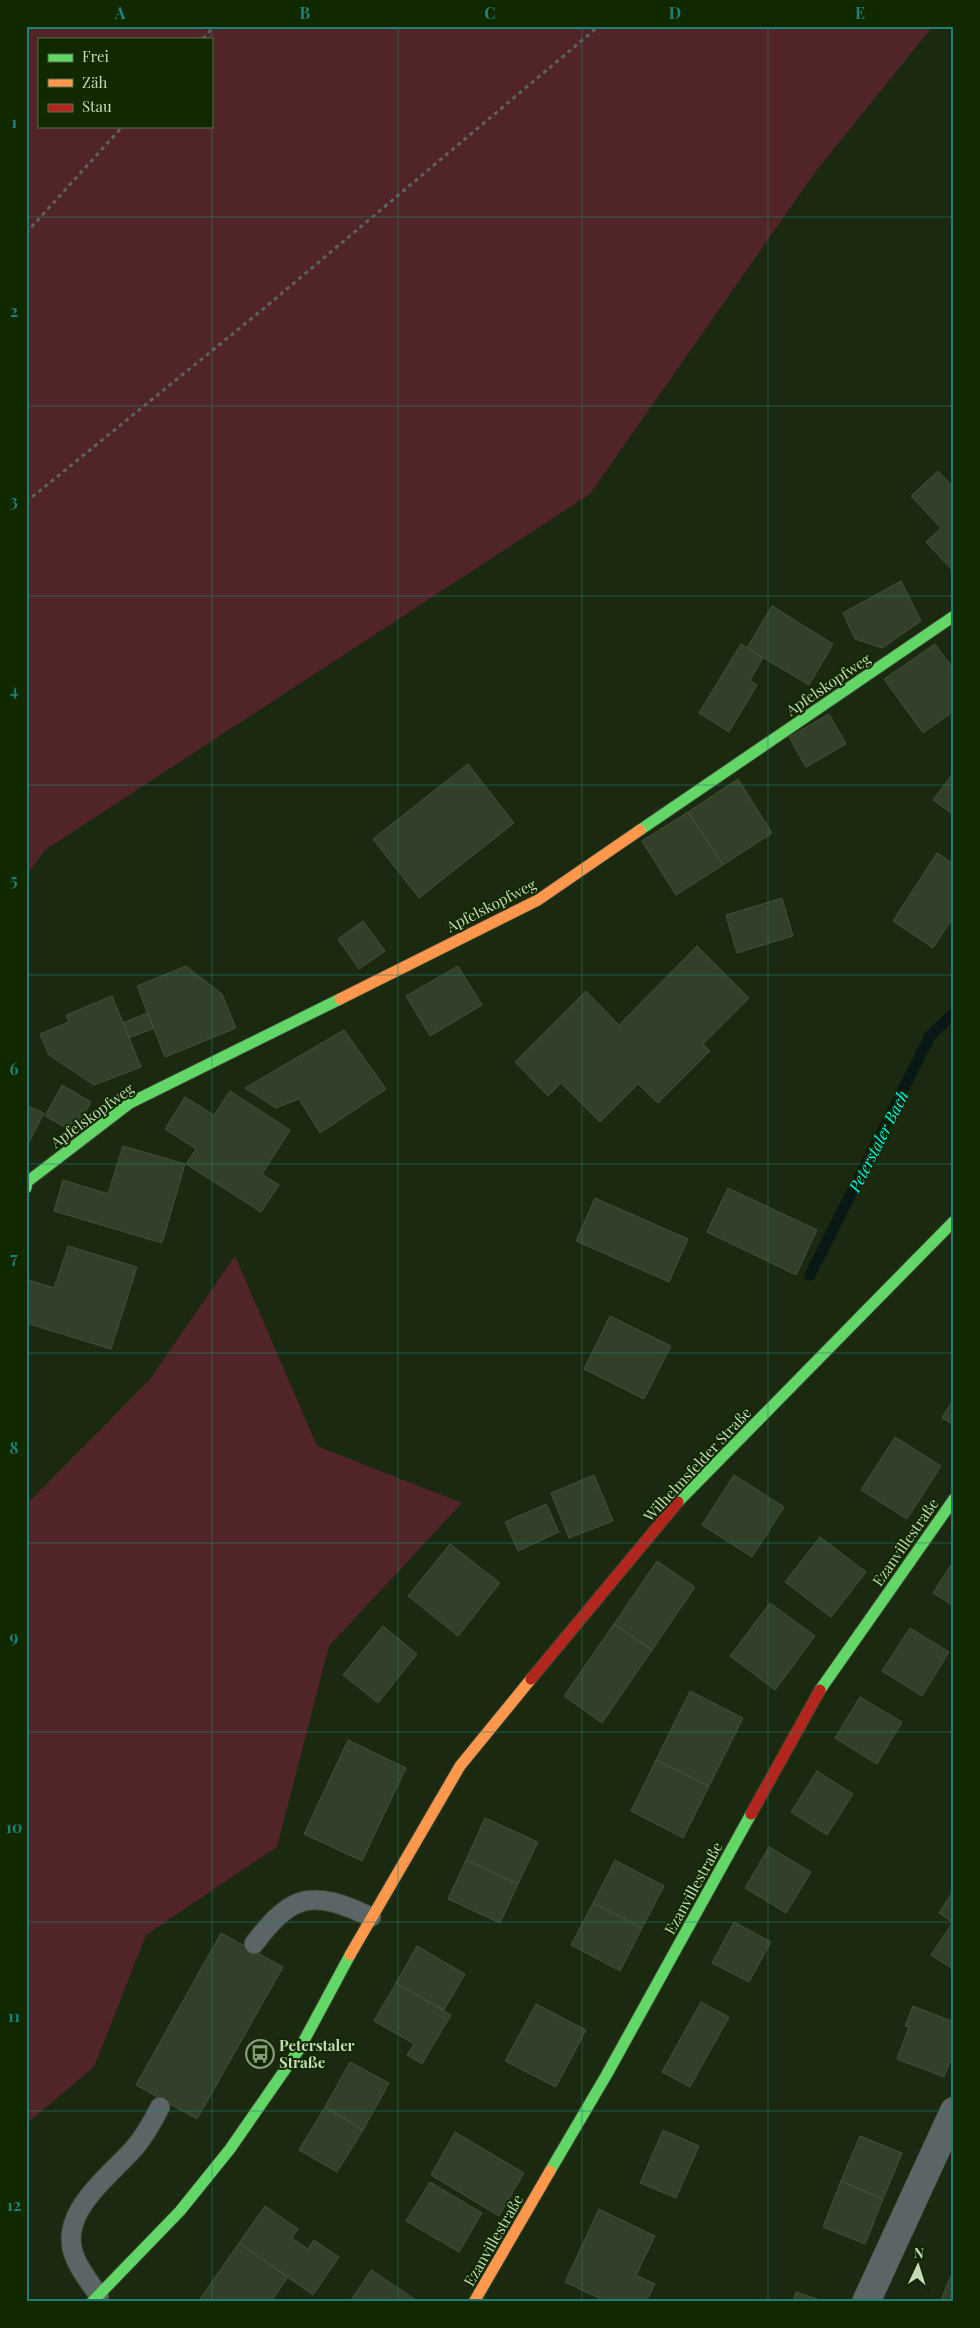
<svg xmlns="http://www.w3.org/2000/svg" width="980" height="2328" font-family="'Playfair Display',serif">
<rect width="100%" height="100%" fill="#1b2911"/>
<path fill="#512527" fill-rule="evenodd" d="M26 26H933L816 171 590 494 45 850 26 876ZM39 39H211V126H39Z
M235 1256 317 1446 462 1503 329 1646 277 1847 146 1935 94 2067 26 2124V1505L150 1379Z"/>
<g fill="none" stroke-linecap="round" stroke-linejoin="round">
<path stroke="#071815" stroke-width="11" d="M810 1275 930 1036 954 1013"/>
</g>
<path fill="#324029" stroke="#43503a" d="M938 471 954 488V572L926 542 941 528 911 496Z
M901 581 921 621 882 648 855 639 843 613Z
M772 606 833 644 809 685 747 648Z
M741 644 763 658 750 680 757 685 729 732 699 713Z
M935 644 954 670V711L923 733 884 679Z
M829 714 846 744 806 767 789 737Z
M468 764 514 823 419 898 373 839Z
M954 772V815L933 800Z
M738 779 772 833 723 865 688 812Z
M688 812 723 865 676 895 642 841Z
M937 853 954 864V916L933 948 893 921Z
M782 898 793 936 737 953 726 915Z
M363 921 385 951 359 969 338 939Z
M697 946 749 998 703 1044 710 1051 658 1103 638 1084 600 1122 561 1083 548 1096 515 1062 586 991 619 1025Z
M186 966 222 994 236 1028 165 1057 137 986Z
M458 966 482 1005 430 1036 406 996Z
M112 996 141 1067 94 1085 49 1055 40 1034 69 1022 66 1015Z
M147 1013 154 1028 129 1038 123 1023Z
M344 1030 386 1089 320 1133 299 1099 276 1108 245 1088Z
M62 1085 91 1102 74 1132 45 1116Z
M230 1091 290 1130 262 1174 279 1185 261 1212 186 1164 196 1149 165 1129 185 1097 214 1115Z
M26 1105 44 1113 26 1148Z
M123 1146 185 1164 162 1243 54 1211 63 1180 108 1194Z
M728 1188 817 1230 796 1275 707 1232Z
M595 1198 688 1239 669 1282 576 1241Z
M68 1246 137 1267 111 1349 26 1323V1279L54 1288Z
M610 1316 671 1346 644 1399 584 1369Z
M954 1398V1425L942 1418Z
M895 1437 941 1466 907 1519 861 1490Z
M594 1475 613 1521 569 1538 551 1493Z
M734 1475 784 1507 752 1557 702 1525Z
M546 1504 559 1532 518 1551 505 1522Z
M820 1537 866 1572 831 1617 785 1582Z
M450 1544 500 1583 458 1636 408 1596Z
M954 1560V1606L933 1593Z
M657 1561 695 1587 652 1650 614 1624Z
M770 1603 815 1636 775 1690 730 1656Z
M614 1624 652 1650 602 1723 564 1696Z
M383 1626 417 1654 378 1703 343 1675Z
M910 1628 949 1652 922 1696 882 1671Z
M690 1691 743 1718 709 1786 656 1760Z
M860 1697 902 1722 877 1764 835 1738Z
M348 1740 406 1768 362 1861 304 1834Z
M656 1760 709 1786 683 1838 631 1811Z
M817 1771 853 1794 827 1835 791 1812Z
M485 1818 538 1842 518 1884 466 1860Z
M769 1847 811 1872 786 1913 745 1888Z
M466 1860 518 1884 500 1923 448 1899Z
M615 1860 664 1886 642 1928 593 1903Z
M954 1890V1923L939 1913Z
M593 1903 642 1928 620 1971 571 1945Z
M734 1922 771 1942 749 1982 712 1963Z
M953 1922 954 1923V1970L931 1955Z
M221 1933 283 1967 197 2119 136 2085Z
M417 1946 465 1974 444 2010 396 1983Z
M396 1983 451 2015 422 2064 407 2055 414 2044 374 2021Z
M701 2002 729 2017 690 2087 662 2072Z
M536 2004 586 2030 556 2087 505 2061Z
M913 2006 954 2022V2052L944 2077 897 2059 909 2027 905 2026Z
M350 2062 389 2083 363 2130 325 2107Z
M325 2107 363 2130 337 2172 299 2150Z
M663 2130 699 2146 676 2198 640 2183Z
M455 2132 524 2173 499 2216 431 2175Z
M860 2136 902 2153 883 2199 841 2181Z
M841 2181 883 2199 865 2244 823 2227Z
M430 2182 482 2213 459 2252 406 2221Z
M265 2206 298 2229 292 2238 308 2249 314 2240 339 2257 313 2295 239 2243Z
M599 2209 655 2236 636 2275 655 2284 646 2302H607L565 2282Z
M239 2243 288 2277 271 2302H198Z
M954 2269V2302H940Z
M371 2270 419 2302H350Z
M796 2292 826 2302H793Z"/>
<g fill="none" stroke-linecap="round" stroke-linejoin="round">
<defs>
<path id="lane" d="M254 1944C293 1892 313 1890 371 1917
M99 2296C91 2284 82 2273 76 2260 54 2214 111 2176 136 2146 146 2134 153 2121 160 2107"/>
<path id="street" d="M866 2302 954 2111"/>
<path id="fast" d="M640 830 954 616
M26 1188 27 1182 130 1103 340 999
M678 1502 954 1221
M820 1690 954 1499
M550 2171 607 2074 751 1814
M92 2302 180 2211 230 2149 300 2048 350 1955"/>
<path id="slow" d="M340 999 538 900 640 830
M350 1955 460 1766 531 1679
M474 2302 550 2171"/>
<path id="jam" d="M531 1679 678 1502
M751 1814 820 1690"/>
</defs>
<use href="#lane" stroke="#37442e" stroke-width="21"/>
<use href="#street" stroke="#37442e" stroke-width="29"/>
<use href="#fast" stroke="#37442e" stroke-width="13"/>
<use href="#slow" stroke="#37442e" stroke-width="13"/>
<use href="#jam" stroke="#37442e" stroke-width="13"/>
<path stroke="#5a635e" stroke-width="3" stroke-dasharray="4 4" stroke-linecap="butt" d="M203 39 214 26
M26 233 123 126
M26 502 262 310 599 26"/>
<use href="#lane" stroke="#5c6565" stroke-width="19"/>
<use href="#street" stroke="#5c6565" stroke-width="28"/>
<use href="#fast" stroke="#63d668" stroke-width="11"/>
<use href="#slow" stroke="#ff974d" stroke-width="11"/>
<use href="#jam" stroke="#b3261e" stroke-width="11"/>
</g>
<path fill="none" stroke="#218076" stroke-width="1" stroke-opacity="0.55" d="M212 26V2302M398 26V2302M582 26V2302M768 26V2302M26 217H954M26 406H954M26 596H954M26 785H954M26 975H954M26 1164H954M26 1353H954M26 1543H954M26 1732H954M26 1922H954M26 2111H954"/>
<defs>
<symbol id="bus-ring" viewBox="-11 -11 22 22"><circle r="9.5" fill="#102900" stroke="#8a9c80" stroke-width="1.5"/><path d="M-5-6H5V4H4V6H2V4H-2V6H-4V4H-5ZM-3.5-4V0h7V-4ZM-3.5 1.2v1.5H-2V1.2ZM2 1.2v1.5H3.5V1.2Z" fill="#8a9c80"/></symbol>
</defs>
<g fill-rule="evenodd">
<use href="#bus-ring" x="244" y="2038" width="32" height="32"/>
</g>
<g text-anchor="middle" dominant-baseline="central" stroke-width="4" stroke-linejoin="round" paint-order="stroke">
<g font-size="15" fill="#c6dabc" stroke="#102900">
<text transform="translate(828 684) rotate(-34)">Apfelskopfweg</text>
<text transform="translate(491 905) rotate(-27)">Apfelskopfweg</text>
<text transform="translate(92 1115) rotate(-36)">Apfelskopfweg</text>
<text transform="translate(697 1464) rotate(-47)">Wilhelmsfelder Straße</text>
<text transform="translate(905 1542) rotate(-55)">Ezanvillestraße</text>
<text transform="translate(693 1888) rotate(-61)">Ezanvillestraße</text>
<text transform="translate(493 2240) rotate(-60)">Ezanvillestraße</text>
</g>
<g font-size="15" font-weight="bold" fill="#c6dabc" stroke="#102900" text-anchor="start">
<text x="279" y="2045">Peterstaler<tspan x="279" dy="17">Straße</tspan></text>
</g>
<g font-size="16" font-style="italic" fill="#0af0f0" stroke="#102900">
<text transform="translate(878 1141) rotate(-63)">Peterstaler Bach</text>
</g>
</g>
<rect width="980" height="2328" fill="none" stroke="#102900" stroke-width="55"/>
<rect x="38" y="38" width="175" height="90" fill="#102900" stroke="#59704b"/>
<rect x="48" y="54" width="25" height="8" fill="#63d668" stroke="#59704b"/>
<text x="82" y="62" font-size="15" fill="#c6dabc">Frei</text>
<rect x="48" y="79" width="25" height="8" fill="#ff974d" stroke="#59704b"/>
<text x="82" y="88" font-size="15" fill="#c6dabc">Zäh</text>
<rect x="48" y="104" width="25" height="8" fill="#b3261e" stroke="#59704b"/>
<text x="82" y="112" font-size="15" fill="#c6dabc">Stau</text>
<g transform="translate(918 2266) rotate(4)" stroke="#102900" stroke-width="4" paint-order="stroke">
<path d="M0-4L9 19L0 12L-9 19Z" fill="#c6dabc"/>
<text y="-8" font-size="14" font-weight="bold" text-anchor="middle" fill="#c6dabc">N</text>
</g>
<rect x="28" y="28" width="924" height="2272" fill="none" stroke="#218076" stroke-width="2"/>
<g font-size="16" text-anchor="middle" font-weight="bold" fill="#218076">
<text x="120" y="19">A</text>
<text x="305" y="19">B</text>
<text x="490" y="19">C</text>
<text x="675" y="19">D</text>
<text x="860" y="19">E</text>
<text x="14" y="128">1</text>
<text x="14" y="317">2</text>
<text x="14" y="507">3</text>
<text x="14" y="696">4</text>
<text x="14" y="886">5</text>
<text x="14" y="1075">6</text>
<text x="14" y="1264">7</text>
<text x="14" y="1454">8</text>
<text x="14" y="1643">9</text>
<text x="14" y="1833">10</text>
<text x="14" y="2022">11</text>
<text x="14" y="2211">12</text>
</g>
</svg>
